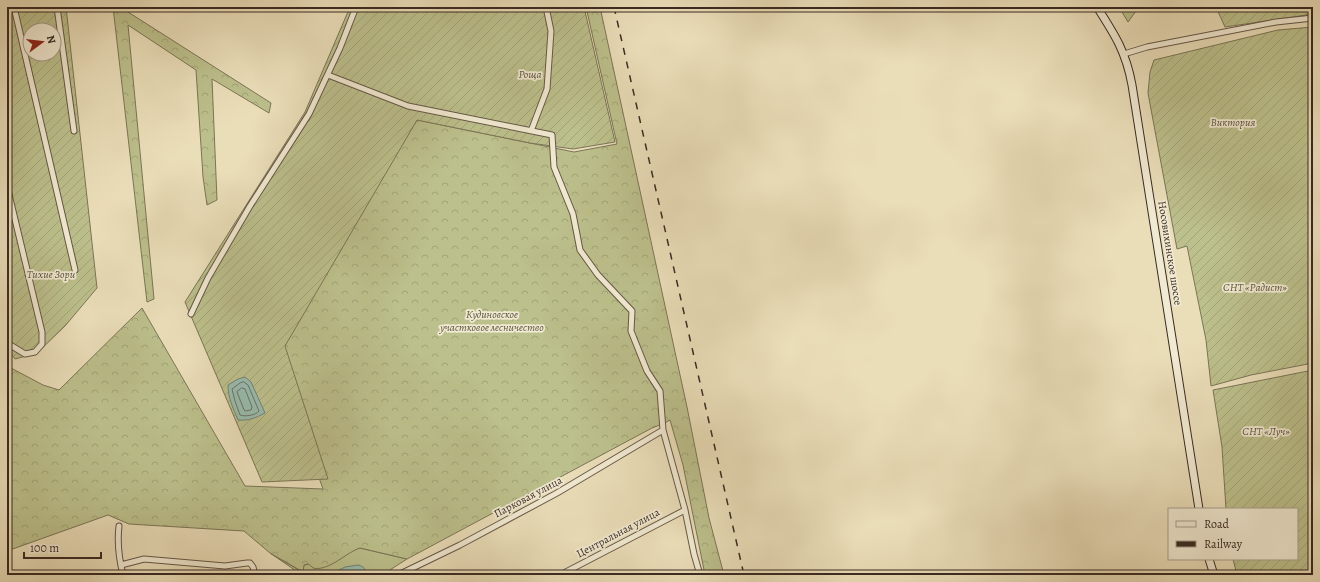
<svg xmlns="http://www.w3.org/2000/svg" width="1320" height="582" font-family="Alegreya,serif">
<defs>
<pattern id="forest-crowns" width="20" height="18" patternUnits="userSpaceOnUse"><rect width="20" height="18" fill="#bcc08c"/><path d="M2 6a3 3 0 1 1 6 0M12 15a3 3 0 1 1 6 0" fill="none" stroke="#a2a578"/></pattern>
<pattern id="garden-furrows" width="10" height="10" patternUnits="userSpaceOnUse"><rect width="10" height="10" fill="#bcc08c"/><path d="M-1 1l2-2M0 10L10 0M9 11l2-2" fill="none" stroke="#a2a578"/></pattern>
</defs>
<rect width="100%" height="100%" fill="#eadeb9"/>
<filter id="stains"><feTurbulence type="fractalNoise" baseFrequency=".005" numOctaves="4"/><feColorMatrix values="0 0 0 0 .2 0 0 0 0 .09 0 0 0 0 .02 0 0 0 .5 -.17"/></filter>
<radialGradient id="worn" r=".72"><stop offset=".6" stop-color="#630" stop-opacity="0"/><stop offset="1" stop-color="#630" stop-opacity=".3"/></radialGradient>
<path fill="#bcc08c" stroke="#7b7557" d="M1119 7H1139L1128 22Z
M360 548 407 559 382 575H365V570L335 571V575H302L270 553 302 572 304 565 340 559 353 550Z"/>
<path fill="url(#forest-crowns)" stroke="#7b7557" d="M113 7H127L128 12 271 103 269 113 212 79 217 200 207 205 203 177 196 70 128 25 154 299 147 302Z
M586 7H600L687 407 709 518 724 575H705L683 465 670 420 665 423 652 428 407 559 360 548C347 552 328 572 313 568 313 567 308 564 308 564L304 565 303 572 270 553 244 531 129 524 108 515 7 551V364L11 368 43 385 59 390 142 308 245 486 323 489 273 348 417 120 574 152 617 144Z"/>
<path fill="url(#garden-furrows)" stroke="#7b7557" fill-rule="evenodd" d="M7 7H66L97 288 65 326 37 353 15 359 7 349ZM30 30H54V54H30Z
M350 7H584L615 142 573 149 530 143 417 120 285 346 328 479 262 482 185 302 305 112Z
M1216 7H1313V14L1225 27Z
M1313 27V363L1251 375 1211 386 1206 340 1187 246 1177 249 1148 93 1150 72 1154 60 1278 30Z
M1313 370V575H1237L1233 559H1297V509H1226L1222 447 1213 390Z"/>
<path fill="#98bcae" stroke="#728276" d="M245 377 251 382 265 413C256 418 248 421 238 420 233 408 228 398 228 385L238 379Z
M358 565C364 567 366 568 365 575H335V572L345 567Z"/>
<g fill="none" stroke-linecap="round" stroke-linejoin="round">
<path stroke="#697368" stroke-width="1" d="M244 382 248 385 259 411C256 415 246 417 240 415L235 401 232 389 240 383Z
M242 388 245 389 252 407 251 410 245 411 244 410 237 392Z"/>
<defs>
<path id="street" d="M14 7 75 270
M57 7 74 131
M1124 54 1147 47 1276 22 1313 18
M328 75 408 106 552 135 554 167 573 214 580 250 598 275 632 311 631 331 647 371 660 391 663 430 685 510 694 554 700 575
M531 131 547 89 551 31 546 7
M7 186 42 332V344L35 352 25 354 7 343
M191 314 208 278 250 206 309 114 340 48 356 7
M119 526C117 543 119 559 123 575
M121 565 144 559 225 566 247 563H250L253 567 255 575
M398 575 460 545 557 493 663 430
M560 575 685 510"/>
<path id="secondary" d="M1097 7C1115 35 1126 52 1132 85L1199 509
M1209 559 1214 575"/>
</defs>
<use href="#street" stroke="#665748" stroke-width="7"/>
<use href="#secondary" stroke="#3a2a22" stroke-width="9"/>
<use href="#street" stroke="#f1ead2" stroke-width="5"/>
<use href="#secondary" stroke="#f1ead2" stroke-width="7"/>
<path stroke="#3a2a22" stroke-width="1.5" stroke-dasharray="7 7" stroke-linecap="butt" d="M614 7 744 575"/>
</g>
<g text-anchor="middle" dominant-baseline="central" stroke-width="3.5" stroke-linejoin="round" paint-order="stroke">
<g font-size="11" font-style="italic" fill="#5a503c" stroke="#f1ead2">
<text x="530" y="74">Роща</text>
<text x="1233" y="122">Виктория</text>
<text x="51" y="274">Тихие Зори</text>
<text x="1255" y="287">СНТ «Радист»</text>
<text x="492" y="314">Кудиновское<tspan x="492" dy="13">участковое лесничество</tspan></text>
<text x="1266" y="431">СНТ «Луч»</text>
</g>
<g font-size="11" fill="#3a2a22" stroke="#f1ead2">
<text transform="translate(1170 253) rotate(81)">Носовихинское шоссе</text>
<text transform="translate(528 497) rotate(-28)">Парковая улица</text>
<text transform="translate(618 533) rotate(-28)">Центральная улица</text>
</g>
</g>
<rect width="1320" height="582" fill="none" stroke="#eadeb9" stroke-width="24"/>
<rect x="8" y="8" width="1304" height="566" fill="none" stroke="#3a2a22" stroke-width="2"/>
<rect x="12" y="12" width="1296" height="558" fill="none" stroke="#3a2a22"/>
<rect x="1168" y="508" width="130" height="52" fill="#f1ead2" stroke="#a89d8c"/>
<rect x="1176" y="521" width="20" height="6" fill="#f1ead2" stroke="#a89d8c"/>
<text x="1204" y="528" font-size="12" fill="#3a2a22">Road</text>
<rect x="1176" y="541" width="20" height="6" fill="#3a2a22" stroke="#a89d8c"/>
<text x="1204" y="548" font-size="12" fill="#3a2a22">Railway</text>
<g transform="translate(42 42) rotate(75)"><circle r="19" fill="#f1ead2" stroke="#a89d8c"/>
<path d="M0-3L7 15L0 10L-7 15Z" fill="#8f2418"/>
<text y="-6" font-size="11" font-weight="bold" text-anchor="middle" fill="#3a2a22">N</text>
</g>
<path d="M24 552v6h77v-6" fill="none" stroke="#3a2a22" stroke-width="2"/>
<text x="30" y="552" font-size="12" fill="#3a2a22" stroke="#f1ead2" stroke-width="3" paint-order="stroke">100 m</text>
<rect width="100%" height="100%" filter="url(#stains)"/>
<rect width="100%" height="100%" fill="url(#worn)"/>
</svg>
